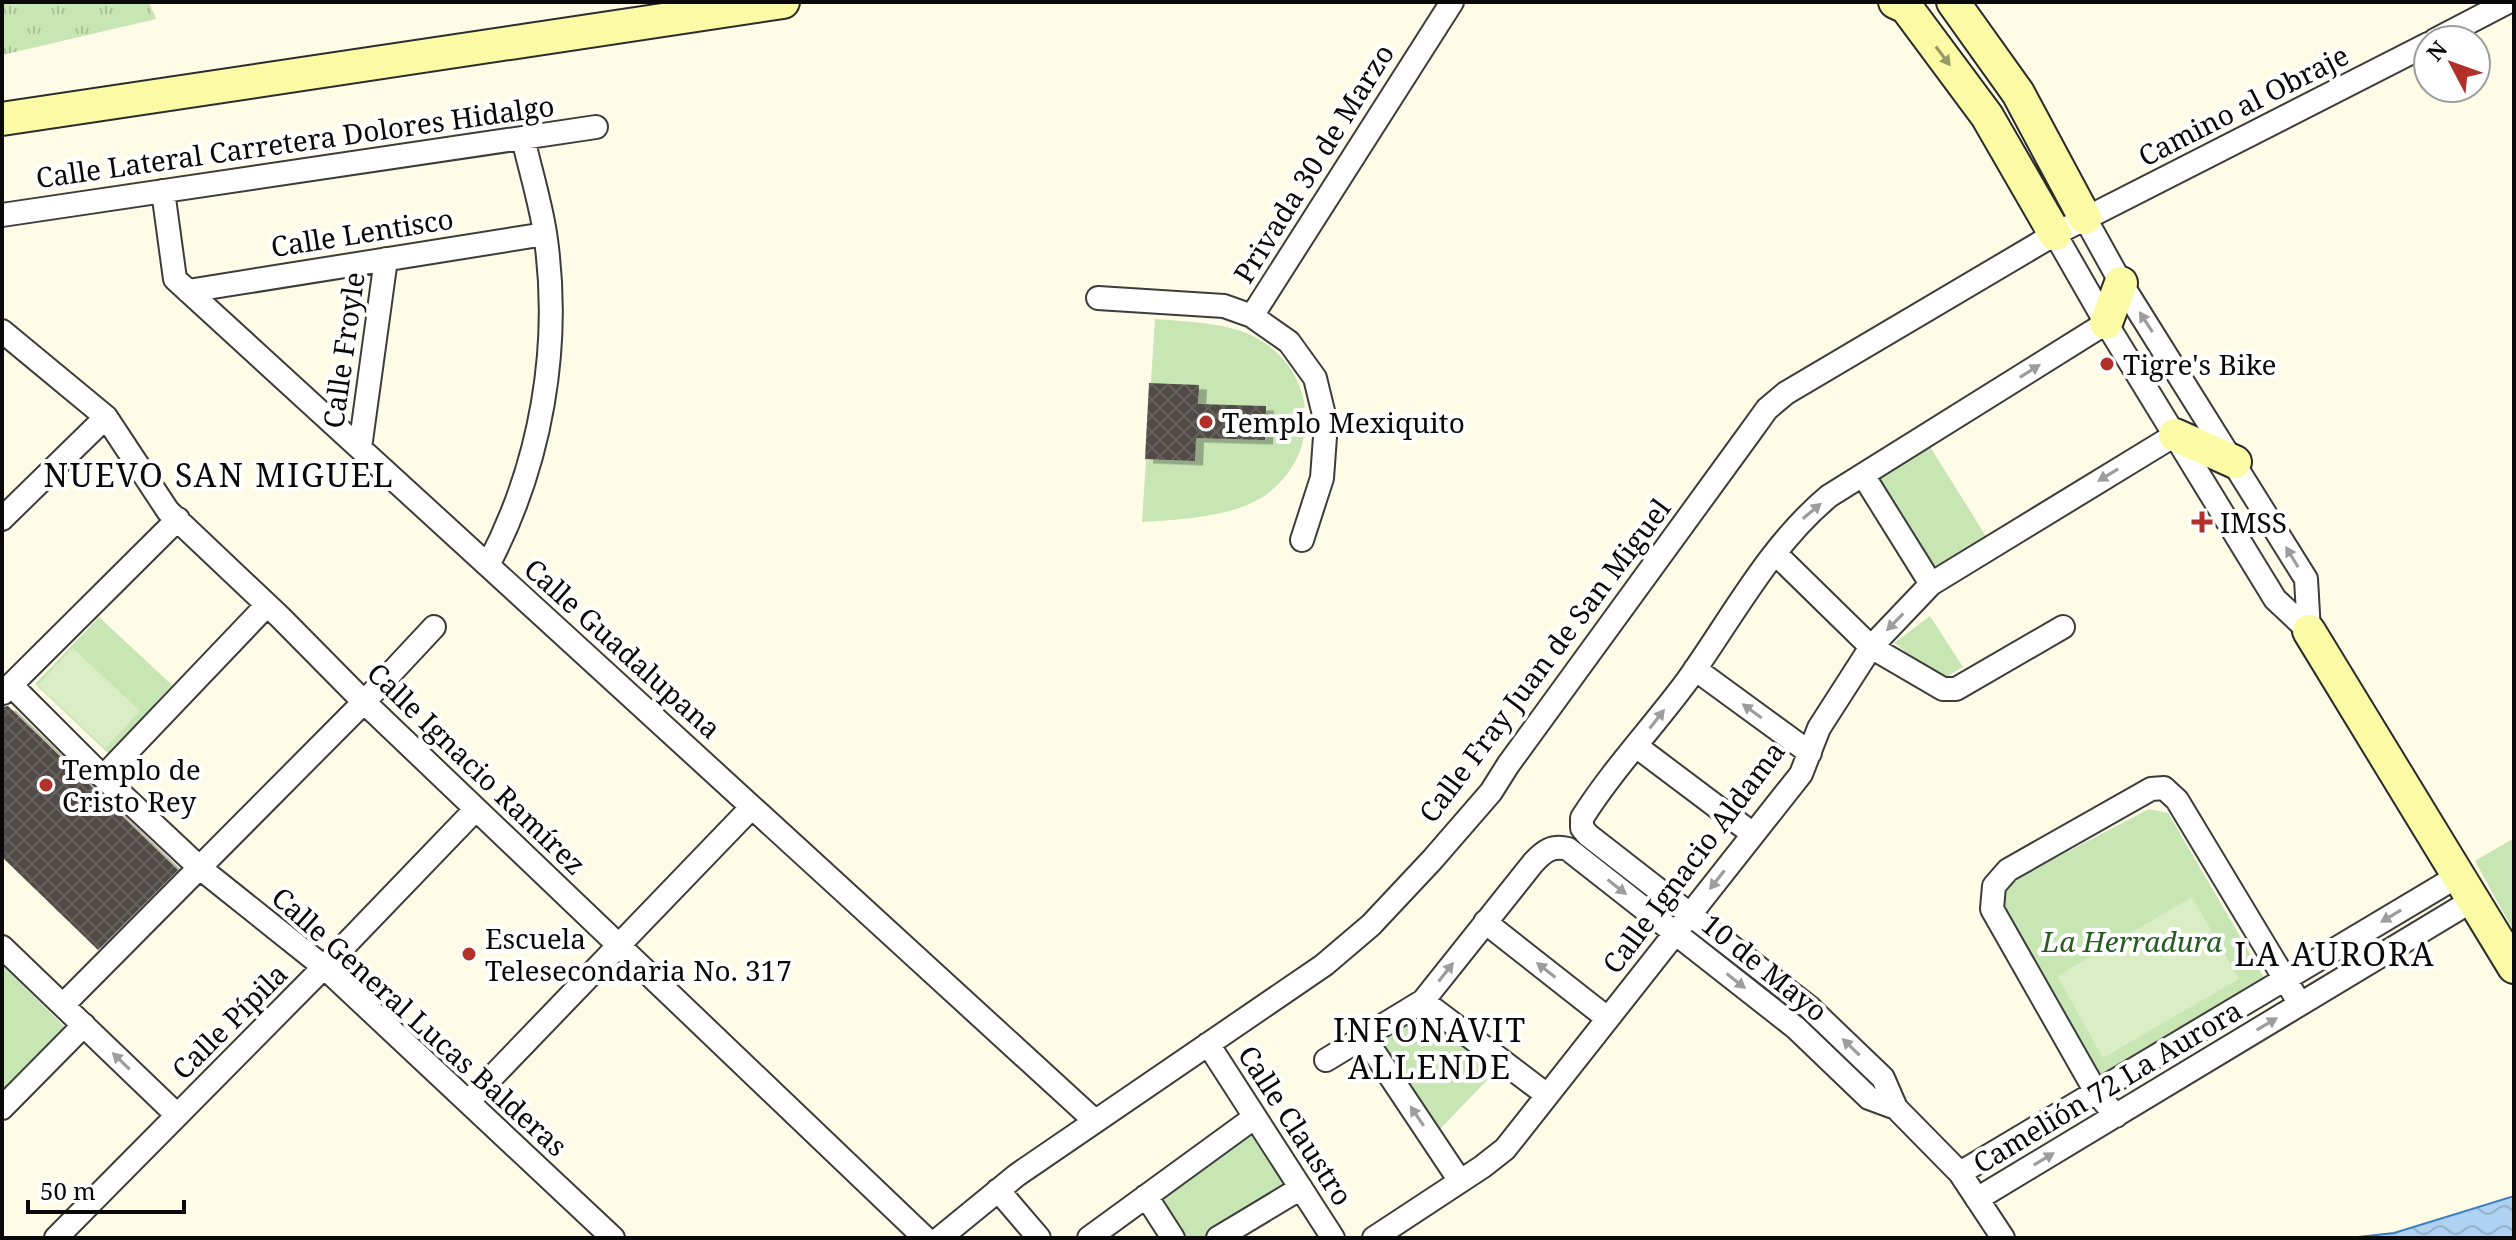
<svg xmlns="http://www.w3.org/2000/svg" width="2516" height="1240" font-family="'Noto Serif',serif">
<defs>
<pattern id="grass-tufts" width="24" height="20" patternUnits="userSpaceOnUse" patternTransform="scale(2)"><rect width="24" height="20" fill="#c8e5b4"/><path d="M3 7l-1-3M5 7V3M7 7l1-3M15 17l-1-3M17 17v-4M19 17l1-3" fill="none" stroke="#aac399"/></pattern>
<pattern id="water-waves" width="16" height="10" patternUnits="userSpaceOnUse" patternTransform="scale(2)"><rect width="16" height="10" fill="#afd2f2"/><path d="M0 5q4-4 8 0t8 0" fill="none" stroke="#95b3ce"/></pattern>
<pattern id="building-cross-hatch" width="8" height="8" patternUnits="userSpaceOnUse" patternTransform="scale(2)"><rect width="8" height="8" fill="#514c47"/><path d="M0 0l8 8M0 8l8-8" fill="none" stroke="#65615d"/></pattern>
<filter id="shadow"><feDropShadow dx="8" dy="4.5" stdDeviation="0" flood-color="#0004"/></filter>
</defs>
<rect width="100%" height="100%" fill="#fefce7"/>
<path fill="url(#grass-tufts)" d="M2 2H149L156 19 2 55Z"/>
<path fill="#c8e5b4" d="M1155 319C1184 321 1225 323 1251 335 1319 368 1325 457 1261 498 1230 517 1178 520 1142 522Z
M1924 437 1987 538 1931 584 1863 475Z
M1930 616 1963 667 1943 679 1894 643Z
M99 617 172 685 109 754 35 684Z
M2149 809 2168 813 2268 984 2098 1080 2002 905 2006 884Z
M2514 838V932L2475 861Z
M2 965 66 1028 2 1094Z
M1420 1009 1495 1072 1437 1132 1367 1034Z
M1254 1125 1288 1182 1204 1238H1175L1150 1193Z"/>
<path fill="#dbedc5" d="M73 648 140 711 105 748 38 685Z
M2192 897 2239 979 2103 1058 2057 976Z"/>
<path fill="url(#water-waves)" stroke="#3a7fc5" stroke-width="2" d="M2514 1196V1238H2349L2394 1233Z"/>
<path fill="url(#building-cross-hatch)" filter="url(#shadow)" d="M1149 383 1199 385 1198 404 1266 406 1265 440 1196 438 1195 461 1145 459Z
M8 706 178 870 98 950 2 857V707Z"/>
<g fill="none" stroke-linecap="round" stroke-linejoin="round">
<defs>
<path id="minor" d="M2435 40 2508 2
M163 191 175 279 1095 1121
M2 215 596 127
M2085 218 2121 283 2306 579 2309 631
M2055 234 2106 323 2275 599 2309 631
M188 291 545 234
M1098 298 1224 306 1252 316 1289 342 1315 378 1326 423 1322 478 1302 540
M1252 316 1452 2
M2 331 106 417 168 511 280 617 364 702 925 1238
M360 448 386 259
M1863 475 1931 584
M2 519 106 417
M1775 553 1871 647 1943 689H1956L2063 627
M488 565C541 465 562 346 545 233 540 201 530 169 523 138
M1695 669 1810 753
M11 685 103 777 200 868 324 967 613 1238
M3 693 178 519
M1636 746 1753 834
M103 777 267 605
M1485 922 1607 1018
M2 947 177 1115
M1423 1001 1547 1095
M63 1005 364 702 434 627
M1364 1037 1460 1181
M1208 1044 1333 1238
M1326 1060 1423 1001 1533 863C1544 851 1552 845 1568 849L1796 1028 1869 1098 1896 1108
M468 1102 752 807
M2 1108 84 1025
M2116 1116 2096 1092 1992 909 1994 886 2008 870 2151 789 2164 788 2177 800 2300 1004
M1960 1173 2458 876
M998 1190 1039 1238
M1146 1196 1173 1238
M1977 1199 2473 900
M56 1238 324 967 476 809
M940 1238 1017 1175 1324 965 1371 925 1432 860 1491 792 1508 765 1749 434 1767 409 1786 393 2055 234 2428 44
M1089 1238 1255 1117
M1218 1238 1301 1188
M1374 1238 1482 1167 1505 1149 1801 774 1819 728 1862 661 1871 647 1931 584 2175 435
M2003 1238 1960 1173 1896 1108 1883 1078 1809 1007 1588 835 1582 828V818C1613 769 1653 727 1687 681 1732 618 1769 546 1829 496L2106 323"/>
<path id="secondary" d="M1895 2 1906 7 1987 116 2055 234
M1953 2 2018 93 2085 218
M2 119 783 2
M2106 323 2121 283
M2175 435 2235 462
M2309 631 2514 967"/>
</defs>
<use href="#minor" stroke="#3c3c3c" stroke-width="26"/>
<use href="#secondary" stroke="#2b2b2b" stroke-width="36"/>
<use href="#minor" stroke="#fff" stroke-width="22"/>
<use href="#secondary" stroke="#fbfaa5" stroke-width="32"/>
</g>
<defs><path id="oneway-solid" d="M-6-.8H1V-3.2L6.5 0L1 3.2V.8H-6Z" transform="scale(2)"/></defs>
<use fill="#9a9a67" href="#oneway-solid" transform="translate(1943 56) rotate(53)"/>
<g fill="#9d9d9d">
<use href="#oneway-solid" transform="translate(2146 322) rotate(-123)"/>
<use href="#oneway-solid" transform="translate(2030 371) rotate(-32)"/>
<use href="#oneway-solid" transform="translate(2108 475) rotate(149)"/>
<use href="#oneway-solid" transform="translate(1812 511) rotate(-40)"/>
<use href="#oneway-solid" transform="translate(2292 557) rotate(-121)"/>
<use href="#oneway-solid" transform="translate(1895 622) rotate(134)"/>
<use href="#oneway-solid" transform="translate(1752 711) rotate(-144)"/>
<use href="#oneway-solid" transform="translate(1657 719) rotate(-52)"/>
<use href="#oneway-solid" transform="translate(1717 880) rotate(128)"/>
<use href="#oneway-solid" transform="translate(1617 887) rotate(38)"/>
<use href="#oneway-solid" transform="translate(2391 916) rotate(149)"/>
<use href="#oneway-solid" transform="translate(1546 970) rotate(-142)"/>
<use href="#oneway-solid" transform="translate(1446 972) rotate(-52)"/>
<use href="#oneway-solid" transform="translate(1736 981) rotate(38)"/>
<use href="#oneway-solid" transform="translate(2267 1024) rotate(-31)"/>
<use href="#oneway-solid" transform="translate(1851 1047) rotate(-136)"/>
<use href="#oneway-solid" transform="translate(121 1061) rotate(-136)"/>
<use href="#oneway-solid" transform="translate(1417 1116) rotate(-124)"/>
<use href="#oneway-solid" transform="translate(2044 1159) rotate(-31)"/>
</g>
<g fill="#b1312a" stroke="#fff" stroke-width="3">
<circle cx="2107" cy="364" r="8"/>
<circle cx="1206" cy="422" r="8"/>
<path d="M2198 510h8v8h8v8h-8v8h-8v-8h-8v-8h8z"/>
<circle cx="46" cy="785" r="8"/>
<circle cx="469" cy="954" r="8"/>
</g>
<g text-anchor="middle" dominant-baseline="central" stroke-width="8" stroke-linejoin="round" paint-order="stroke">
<g font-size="28" fill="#090909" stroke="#fff">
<text transform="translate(2243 105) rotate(-27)">Camino al Obraje</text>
<text transform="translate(295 141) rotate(-8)">Calle Lateral Carretera Dolores Hidalgo</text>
<text transform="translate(1313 163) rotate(-58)">Privada 30 de Marzo</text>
<text transform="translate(362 232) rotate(-9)">Calle Lentisco</text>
<text transform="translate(343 350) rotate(-82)">Calle Froyle</text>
<text transform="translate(623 648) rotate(42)">Calle Guadalupana</text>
<text transform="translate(1544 660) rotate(-53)">Calle Fray Juan de San Miguel</text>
<text transform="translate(477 768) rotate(44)">Calle Ignacio Ramírez</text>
<text transform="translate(1693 857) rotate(-53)">Calle Ignacio Aldama</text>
<text transform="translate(1765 967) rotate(39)">10 de Mayo</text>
<text transform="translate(229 1021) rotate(-45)">Calle Pípila</text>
<text transform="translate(420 1021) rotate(42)">Calle General Lucas Balderas</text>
<text transform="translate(2107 1086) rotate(-31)">Camelión 72 La Aurora</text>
<text transform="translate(1296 1125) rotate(57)">Calle Claustro</text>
</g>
<g font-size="28" fill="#090909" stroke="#fff" text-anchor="start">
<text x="2123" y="364">Tigre's Bike</text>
<text x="1222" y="422">Templo Mexiquito</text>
<text x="2220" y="522">IMSS</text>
<text x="62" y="769">Templo de<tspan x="62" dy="32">Cristo Rey</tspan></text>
<text x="485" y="938">Escuela<tspan x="485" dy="32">Telesecondaria No. 317</tspan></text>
</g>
<g font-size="28" font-style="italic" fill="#255c1f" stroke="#fff">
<text x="2132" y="941">La Herradura</text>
</g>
<g font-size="32" letter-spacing="2" fill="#090909" stroke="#fff">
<text x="219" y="474">NUEVO SAN MIGUEL</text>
<text x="2335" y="953">LA AURORA</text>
<text x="1430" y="1029">INFONAVIT<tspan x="1430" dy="37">ALLENDE</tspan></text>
</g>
</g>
<rect width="2516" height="1240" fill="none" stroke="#090909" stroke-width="8"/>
<g transform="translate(2452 64) rotate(311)"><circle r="38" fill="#ffffff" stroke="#9d9d9d" stroke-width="2"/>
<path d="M0-6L14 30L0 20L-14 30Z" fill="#b1312a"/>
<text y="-12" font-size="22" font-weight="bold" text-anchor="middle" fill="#090909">N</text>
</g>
<path d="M28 1200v12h156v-12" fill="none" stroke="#090909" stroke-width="4"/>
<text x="40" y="1200" font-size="24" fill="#090909" stroke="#ffffff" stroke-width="6" paint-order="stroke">50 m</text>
</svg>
